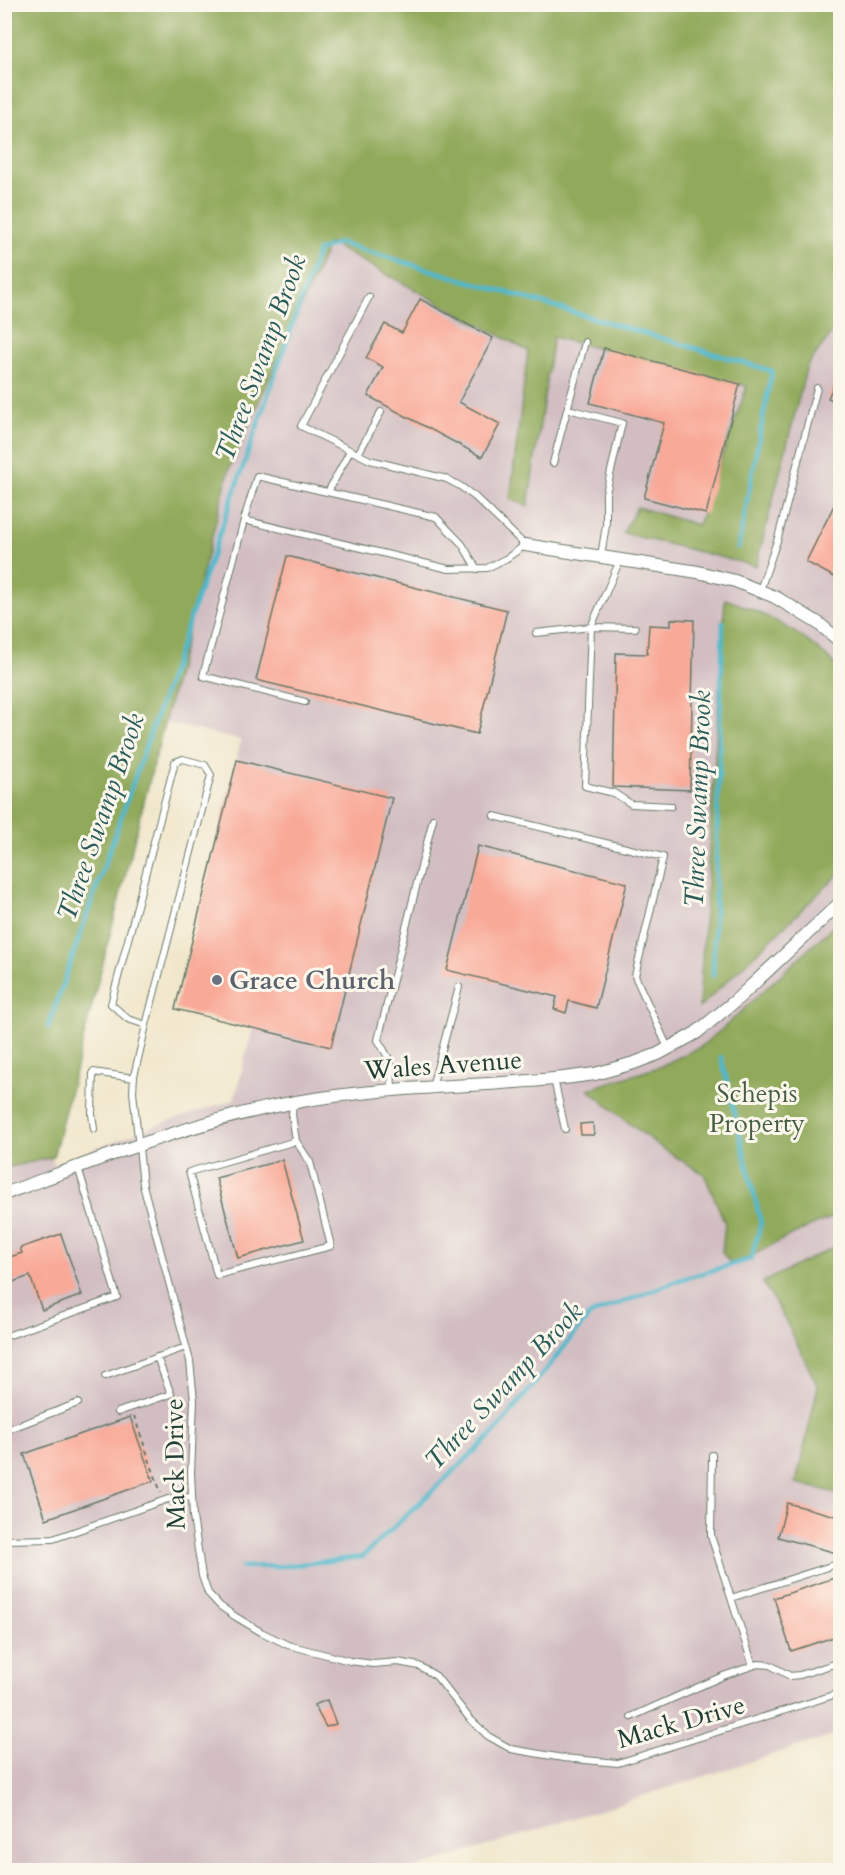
<svg xmlns="http://www.w3.org/2000/svg" width="845" height="1875" font-family="Cardo,serif">
<rect width="100%" height="100%" fill="#fbf7ec"/>
<filter id="ink" filterUnits="userSpaceOnUse"><feTurbulence type="fractalNoise" baseFrequency=".0167" numOctaves="2"/><feDisplacementMap in="SourceGraphic" scale="12" xChannelSelector="R" yChannelSelector="G"/><feConvolveMatrix kernelMatrix="1 2 1 2 8 2 1 2 1" color-interpolation-filters="sRGB"/></filter>
<filter id="wash" filterUnits="userSpaceOnUse"><feTurbulence type="fractalNoise" baseFrequency=".008" numOctaves="4" result="noise"/><feDisplacementMap in="SourceGraphic" scale="24" xChannelSelector="R" yChannelSelector="G"/><feGaussianBlur stdDeviation="1.35" result="paint"/><feColorMatrix in="noise" values="0 0 0 0 0 0 0 0 0 0 0 0 0 0 0 0 0 1.4 0 .05"/><feComposite in="paint" operator="in"/></filter>
<g filter="url(#wash)">
<rect width="100%" height="100%" fill="#f0e6ca"/>
<path fill="#d2bec2" fill-rule="evenodd" d="M4 140 840 256V670L811 643 788 627 764 614 725 599 699 1007 840 873V920L721 1030 700 1047 659 1067 589 1089 625 1120 663 1149 704 1174 725 1223 722 1252 732 1265 793 1234 840 1214V1244L804 1261 763 1283 789 1327 818 1387 796 1483 840 1494V1733L411 1870H5ZM134 716 241 740 175 1009 253 1028 234 1100 157 1125 54 1164 21 1074Z"/>
<path fill="#90a95a" stroke="#587347" stroke-width="1.5" d="M4 5H840V322L807 366 756 566 623 533 637 507 698 525 747 386 553 337 528 506 510 499 528 351 329 243 229 470 53 1157 5 1168Z
M725 599C769 614 809 636 840 670V873L699 1008Z
M840 920V1214L793 1234 732 1266 722 1252 725 1223 704 1174 663 1149 625 1120 588 1089 659 1067 700 1047 721 1030Z
M840 1244V1494L796 1483 818 1387 789 1327 763 1282Z"/>
<g fill="none" stroke-linecap="round" stroke-linejoin="round">
<path stroke="#4eb8cc" stroke-width="4.5" d="M713 976 723 622
M48 1027 318 251 339 243 772 371 738 548
M242 1567 284 1566 362 1557 495 1432 590 1315 679 1280 751 1259 761 1223 721 1057"/>
</g>
<g id="blocks">
<path fill="#f9a997" d="M420 299 493 338 459 402 500 424 482 457 368 396 383 367 366 358 385 324 402 333Z
M604 348 740 384 706 514 644 498 664 423 590 403Z
M840 372V404L828 398Z
M840 493V580L806 562Z
M287 556 507 610 477 734 256 680Z
M671 619 694 620 690 790 613 787 616 653 647 654 649 625 671 626Z
M237 760 392 798 331 1047 175 1009Z
M478 846 627 883 596 1008 569 1001 566 1013 554 1009 557 997 447 970Z
M593 1123 594 1135H581L580 1124Z
M282 1160 304 1240 238 1258 216 1178Z
M61 1234 82 1295 42 1310 30 1276 4 1285V1259L22 1253 20 1248Z
M130 1417 153 1481 46 1519 24 1454Z
M787 1503 840 1517V1554L778 1537Z
M840 1576V1635L791 1651 774 1598Z
M327 1700 336 1724 326 1727 314 1705Z"/>
</g>
</g>
<g filter="url(#ink)">
<use href="#blocks" fill-opacity="0" stroke="#687868" stroke-width="1.5"/>
<g fill="none" stroke-linecap="round" stroke-linejoin="round">
<defs>
<path id="service" d="M568 409 622 423 606 493V525L601 556
M358 454 381 412
M553 463 585 342
M328 492 350 451
M244 520 257 476 436 517 462 544 477 569
M620 560 591 627 585 786 614 793 631 804 671 806
M760 590 778 538 817 388
M536 633 591 627 635 628
M305 702 203 676 244 520 449 569 487 568 507 558 525 545 475 497 460 486 447 479 370 460 301 426 369 297
M494 816 663 857 635 976 668 1048
M146 1025 128 1019 111 1004 175 762 183 759 205 765 211 775 146 1025 134 1076 133 1092 143 1185 190 1361 194 1401 191 1473 193 1517 202 1576 208 1593 220 1606 236 1617 261 1632 288 1645 350 1661 373 1664 398 1662 419 1666 436 1676 470 1719 488 1736 511 1749 563 1758 618 1763 840 1693
M554 1079 565 1129
M432 1087 459 987
M392 1090 391 1062 378 1040 433 819
M293 1103 292 1115 296 1141 310 1162 331 1246 217 1275 189 1172 296 1141
M94 1129 92 1114 93 1072 134 1078
M4 1337 117 1297 78 1167
M105 1376 186 1347
M118 1412 171 1394 157 1357
M4 1431 78 1403
M712 1455 711 1536 753 1666
M4 1540 53 1539 168 1499 192 1497
M731 1598 840 1563
M631 1717 723 1676 758 1664 770 1665 790 1676 800 1675 840 1662"/>
<path id="minor" d="M525 545 698 572 735 581 775 597 818 623 840 641
M4 1194C100 1159 196 1120 296 1102 385 1086 475 1087 564 1078L595 1074 634 1063 658 1054 696 1033 734 1002 840 903"/>
</defs>
<use href="#service" stroke="#687868" stroke-width="8"/>
<use href="#minor" stroke="#687868" stroke-width="14"/>
<path stroke="#687868" stroke-width="2" stroke-dasharray="4.5 4.5" stroke-linecap="butt" d="M134 1416 161 1493"/>
<use href="#service" stroke="#fff" stroke-width="6"/>
<use href="#minor" stroke="#fff" stroke-width="12"/>
</g>
</g>
<circle fill="#6b7280" stroke="#fbf7ec" stroke-width="2" cx="217" cy="980" r="6"/>
<g text-anchor="middle" dominant-baseline="central" stroke-width="6" stroke-linejoin="round" paint-order="stroke">
<g font-size="26" font-weight="bold" fill="#5b616d" stroke="#fbf7ec" text-anchor="start">
<text x="229" y="980">Grace Church</text>
</g>
<g font-size="26" fill="#1f3d34" stroke="#fbf7ec">
<text transform="translate(443 1065) rotate(-4)">Wales Avenue</text>
<text transform="translate(175 1464) rotate(-91)">Mack Drive</text>
<text transform="translate(681 1722) rotate(-16)">Mack Drive</text>
</g>
<g font-size="26" fill="#455e40" stroke="#fbf7ec">
<text x="757" y="1093">Schepis<tspan x="757" dy="30">Property</tspan></text>
</g>
<g font-size="27" font-style="italic" fill="#2b5c5a" stroke="#fbf7ec">
<text transform="translate(261 358) rotate(-70)">Three Swamp Brook</text>
<text transform="translate(698 799) rotate(-88)">Three Swamp Brook</text>
<text transform="translate(101 817) rotate(-71)">Three Swamp Brook</text>
<text transform="translate(504 1386) rotate(-47)">Three Swamp Brook</text>
</g>
</g>
<rect width="845" height="1875" fill="none" stroke="#fbf7ec" stroke-width="24"/>
</svg>
